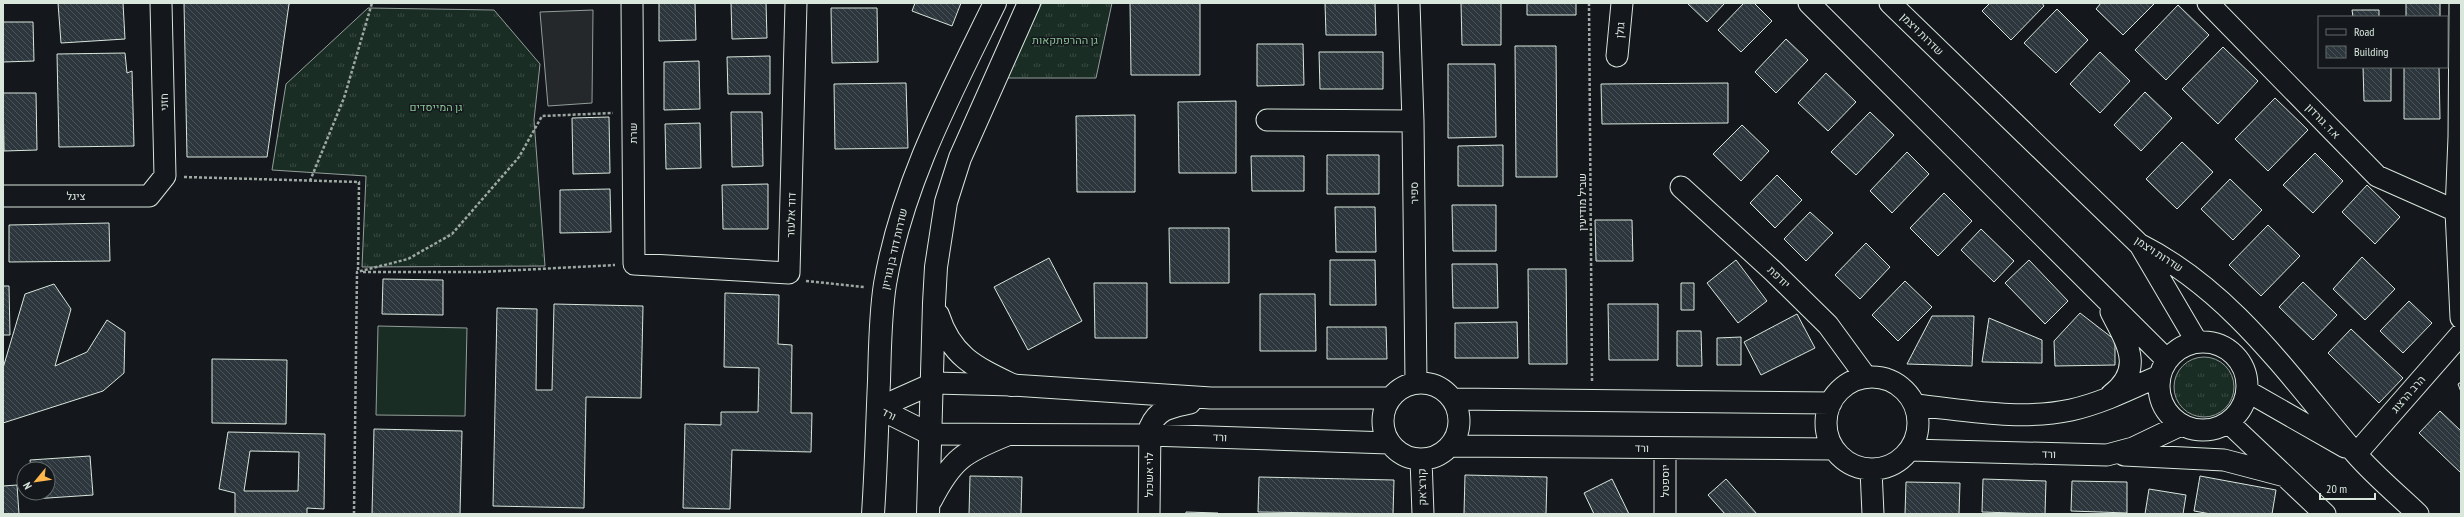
<svg xmlns="http://www.w3.org/2000/svg" width="2464" height="517" font-family="'PT Sans Narrow',Heebo,sans-serif">
<defs>
<pattern id="grass-tufts" width="24" height="20" patternUnits="userSpaceOnUse"><rect width="24" height="20" fill="#1a2d24"/><path d="M3 7l-1-3M5 7V3M7 7l1-3M15 17l-1-3M17 17v-4M19 17l1-3" fill="none" stroke="#3b4b43"/></pattern>
<pattern id="building-back-hatch" width="6" height="6" patternUnits="userSpaceOnUse"><rect width="6" height="6" fill="#2c363c"/><path d="M-1 5l2 2M0 0l6 6M5-1l2 2" fill="none" stroke="#4a5358"/></pattern>
</defs>
<rect width="100%" height="100%" fill="#14181c"/>
<path fill="url(#grass-tufts)" stroke="#939e99" d="M1042 3H1112L1096 78H1003Z
M368 8 494 10 540 64 534 120 545 266 362 267 366 176 272 170 286 84Z
M2174 387a30 30 0 1 1 60 0a30 30 0 1 1-60 0Z"/>
<path fill="#1a2d24" stroke="#939e99" d="M378 326 467 328 465 416 376 415Z"/>
<path fill="#24282b" stroke="#939e99" d="M593 10 592 103 548 106 540 12Z"/>
<path fill="url(#building-back-hatch)" stroke="#d8e6dc" fill-rule="evenodd" d="M58 3H123L125 39 61 43Z
M184 3H292L289 4 267 157H187Z
M659 3H695L696 40 659 41Z
M731 3H766L767 38 732 39Z
M915 3H961L952 26 912 11Z
M1130 3H1200V75H1131Z
M1325 3H1375L1376 35H1326Z
M1461 3H1501V45H1462Z
M1527 3H1576V15H1527Z
M1687 3H1725L1707 22Z
M1744 3H1754L1772 21 1741 52 1718 30Z
M1990 3H2042L2044 6 2011 40 1982 11Z
M2101 3H2155L2123 35 2096 9Z
M2406 3H2440V17H2406Z
M2178 5 2209 35 2166 80 2135 50Z
M831 8H877L878 62 832 63Z
M2057 9 2088 40 2056 73 2024 43Z
M2352 10H2379V17H2353Z
M3 22H33L34 61 3 62Z
M1786 39 1808 60 1776 93 1755 72Z
M1257 44H1303L1304 85 1257 86Z
M1515 46H1556L1557 177H1516Z
M2223 47 2258 81 2218 124 2182 89Z
M1319 52H1383V89H1320Z
M2100 52 2130 81 2100 113 2070 84Z
M125 53 127 73 132 71 134 146 59 147 57 54Z
M770 56V94H728L727 57Z
M699 61 700 109 664 110V62Z
M1448 64H1495L1496 137 1448 138Z
M2363 67H2391V101H2364Z
M2404 67H2439L2440 119H2404Z
M1826 73 1856 102 1828 131 1798 103Z
M906 83 908 148 835 149 834 84Z
M1728 83V123L1602 124 1601 84Z
M2145 92 2172 118 2141 151 2114 125Z
M3 93H36L37 150 4 151Z
M2275 98 2308 130 2268 171 2235 139Z
M1236 101V173H1179L1178 102Z
M731 112H762L763 166 732 167Z
M1870 112 1894 135 1856 175 1831 152Z
M1135 115V192H1077L1076 116Z
M609 117 610 173 573 174 572 118Z
M700 123 701 168 666 169 665 124Z
M1742 125 1769 151 1741 181 1713 154Z
M2182 142 2213 172 2177 209 2146 179Z
M1503 145V186H1458V146Z
M1907 152 1929 174 1892 213 1870 191Z
M2315 153 2343 181 2313 213 2283 185Z
M1327 155H1379V194H1327Z
M1251 156H1304V191H1252Z
M1777 175 1802 200 1775 228 1750 203Z
M2230 179 2262 210 2233 240 2201 209Z
M768 184V229H723L722 185Z
M2367 185 2400 217 2375 244 2342 212Z
M610 189 611 232 560 233V190Z
M1944 193 1972 221 1938 256 1910 228Z
M1452 205H1496V251H1453Z
M1335 207H1375L1376 252H1336Z
M1810 212 1833 233 1806 261 1784 239Z
M1595 220H1632L1633 261H1596Z
M109 223 110 261 9 262V225Z
M2268 225 2300 256 2261 296 2229 265Z
M1169 228H1229V283H1170Z
M1981 229 2014 261 1994 282 1961 250Z
M1866 243 1890 267 1860 299 1835 275Z
M2362 257 2395 289 2365 320 2333 289Z
M1049 258 1082 321 1028 350 994 287Z
M1330 260H1375L1376 305H1330Z
M1736 260 1767 301 1738 323 1707 283Z
M2029 260 2068 301 2045 324 2005 283Z
M1452 264H1497L1498 308H1453Z
M1528 269H1566L1567 364H1529Z
M383 279 443 280V315L382 314Z
M1905 281 1932 307 1898 341 1872 315Z
M2303 282 2337 315 2313 340 2279 307Z
M1094 283H1147V338H1095Z
M1681 283H1694V310H1681Z
M54 284 71 309 55 366 87 352 107 320 125 332 124 373 103 391 3 423V368L25 294Z
M3 286H9L10 335H3Z
M725 293 779 295 778 344 792 345 791 413H812L811 452 732 450 730 509 683 508 685 424 721 425V412H758L759 368 724 367Z
M1260 294H1315L1316 351H1260Z
M2409 301 2432 323 2403 353 2380 331Z
M554 304 643 306 641 398 586 397 584 508 493 506 497 308 537 309 536 390H552Z
M1608 304H1658V360H1609Z
M2080 313 2115 340V365L2055 366 2054 341Z
M1797 314 1815 348 1761 375 1744 342Z
M1932 316H1974L1972 366 1907 364Z
M1989 318 2042 340V363L1982 362Z
M1517 322 1518 358H1455V323Z
M1327 327H1386L1387 359H1327Z
M2351 329 2403 378 2379 403 2328 353Z
M1677 331H1701L1702 366H1677Z
M1741 337V365H1717V338Z
M212 359 287 360 286 424 212 423Z
M2461 382V392L2458 384Z
M2440 411 2461 431V473L2419 433Z
M374 429 462 431 460 514H372Z
M228 432 325 434 324 509 307 508V514H235V493L219 489ZM250 451 299 452 298 491H244Z
M90 456 93 495 33 499V493H48V469H31L30 460Z
M1465 475 1547 477 1546 514H1464Z
M970 476 1022 477 1021 514H969Z
M2200 476 2276 490 2272 514H2211L2194 511Z
M1259 477 1394 480 1393 514 1258 512Z
M1612 479 1629 514H1594L1584 493Z
M1726 479 1757 514H1725L1708 495Z
M1983 479 2046 481 2045 514 1982 512Z
M2072 481 2127 482V513L2071 511Z
M1906 482 1960 483 1959 514H1905Z
M17 485 19 514H3V486Z
M2149 489 2186 495 2183 514H2145Z
M1186 512 1218 513V514H1186Z"/>
<g fill="none" stroke-linecap="round" stroke-linejoin="round">
<defs>
<path id="minor" d="M632 3 634 264 789 273 796 3
M1409 3 1413 121 1416 382
M1809 3 2167 360
M1890 3 2139 244C2232 291 2289 376 2355 453 2374 475 2397 494 2418 514
M2208 3 2377 176 2456 211
M2460 3 2459 137 2456 211 2461 318
M1617 56 1622 3
M1267 120 1413 121
M1681 187 1773 271 1828 325 1866 377
M3 196H149L165 176 161 3
M2140 245 2197 342
M2111 312C2127 343 2145 369 2111 395
M2159 386a44 44 0 1 1 88 0a44 44 0 1 1-88 0Z
M1826 423a46 46 0 1 1 92 0a46 46 0 1 1-92 0Z
M1383 421a38 38 0 1 1 76 0a38 38 0 1 1-76 0Z
M2247 391 2345 447
M1452 399 1831 403
M1915 405C1966 410 2020 421 2071 410 2102 403 2130 389 2159 376
M878 408 930 434 1149 435 1389 443
M878 408 934 383 1012 385 1211 398H1389
M2229 423 2325 514
M1450 446 1834 449
M1910 450 2107 455 2133 448 2181 425
M2356 454 2461 334
M2124 455 2224 460 2285 476
M1421 459 1423 514
M1871 470 1873 514
M1149 514 1150 427C1158 408 1172 407 1190 403
M1665 514V449"/>
<path id="major" d="M938 315C951 356 975 367 1012 385
M931 500C952 459 964 452 1006 435
M873 514C876 470 877 425 879 381 880 349 880 316 885 284 902 184 951 93 995 3
M928 514 934 303 936 267 946 202 960 158 1029 3"/>
</defs>
<use href="#minor" stroke="#d8e6dc" stroke-width="23"/>
<use href="#major" stroke="#d8e6dc" stroke-width="24"/>
<path stroke="#9da8a2" stroke-width="2.5" stroke-dasharray="3 2" stroke-linecap="butt" d="M1589 3 1592 381
M184 177 359 182 358 272
M310 181 344 98 372 3
M363 272H482L615 265
M806 281 864 287
M354 514 357 272 408 259 452 234 519 157 542 116 613 113"/>
<use href="#minor" stroke="#14181c" stroke-width="21"/>
<use href="#major" stroke="#14181c" stroke-width="22"/>
</g>
<g text-anchor="middle" dominant-baseline="central" stroke-width="3" stroke-linejoin="round" paint-order="stroke">
<g font-size="11" fill="#d8e6dc" stroke="#14181c">
<text transform="translate(1620 30) rotate(-85)">גולן</text>
<text transform="translate(1922 34) rotate(44)">שדרות ויצמן</text>
<text transform="translate(164 102) rotate(-91)">חזני</text>
<text transform="translate(2323 121) rotate(46)">א.ד. גורדון</text>
<text transform="translate(633 133) rotate(-90)">שרת</text>
<text transform="translate(1414 193) rotate(-91)">ספיר</text>
<text x="76" y="196">ציגל</text>
<text transform="translate(1582 202) rotate(-90)">שביל מודיעין</text>
<text transform="translate(791 215) rotate(-88)">דוד אלעזר</text>
<text transform="translate(894 249) rotate(-77)">שדרות דוד בן גוריון</text>
<text transform="translate(2159 254) rotate(33)">שדרות ויצמן</text>
<text transform="translate(1779 277) rotate(44)">יודפת</text>
<text transform="translate(2408 394) rotate(-49)">הרב הרצוג</text>
<text transform="translate(889 414) rotate(27)">ורד</text>
<text transform="translate(1220 437) rotate(2)">ורד</text>
<text transform="translate(1642 448) rotate(1)">ורד</text>
<text transform="translate(2049 454) rotate(1)">ורד</text>
<text transform="translate(1149 475) rotate(-90)">לוי אשכול</text>
<text transform="translate(1665 481) rotate(-90)">יוספטל</text>
<text transform="translate(1422 487) rotate(-91)">קורצ'אק</text>
</g>
<g font-size="11" fill="#8ac095" stroke="#14181c">
<text x="1065" y="40">גן ההרפתקאות</text>
<text x="436" y="107">גן המייסדים</text>
</g>
</g>
<rect width="2464" height="517" fill="none" stroke="#d8e6dc" stroke-width="8"/>
<rect x="2318" y="16" width="130" height="52" fill="#14181c" stroke="#626a69"/>
<rect x="2326" y="29" width="20" height="6" fill="#14181c" stroke="#626a69"/>
<text x="2354" y="36" font-size="12" fill="#d8e6dc">Road</text>
<rect x="2326" y="46" width="20" height="12" fill="url(#building-back-hatch)" stroke="#626a69"/>
<text x="2354" y="56" font-size="12" fill="#d8e6dc">Building</text>
<g transform="translate(36 481) rotate(241)"><circle r="19" fill="#14181c" stroke="#626a69"/>
<path d="M0-3L7 15L0 10L-7 15Z" fill="#ffb74d"/>
<text y="-6" font-size="11" font-weight="bold" text-anchor="middle" fill="#d8e6dc">N</text>
</g>
<path d="M2320 493v6h55v-6" fill="none" stroke="#d8e6dc" stroke-width="2"/>
<text x="2326" y="493" font-size="12" fill="#d8e6dc" stroke="#14181c" stroke-width="3" paint-order="stroke">20 m</text>
</svg>
